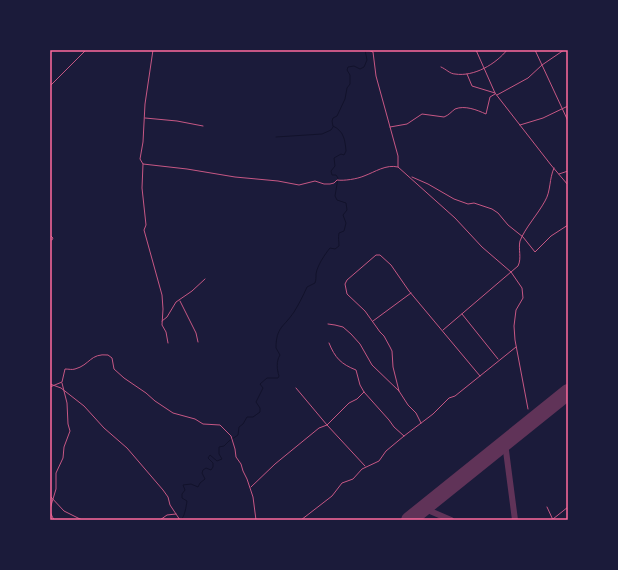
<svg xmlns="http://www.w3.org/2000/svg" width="618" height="570" font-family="Rubik,sans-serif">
<rect width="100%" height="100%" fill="#1b1b3a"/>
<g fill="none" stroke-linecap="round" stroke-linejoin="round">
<path stroke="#12122b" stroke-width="1" d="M333 126 332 121 333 118 337 116 345 99 347 88 350 84V75L347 70 348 67 354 66 360 69 364 67 367 60 365 50
M276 137 322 134 331 130 333 127
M181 520C185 516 186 507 187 501L182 498V494L185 490 183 485 191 484 198 487 200 483 205 479 202 473 203 470 206 468 211 470 213 467V463L208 458 210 455 217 461 222 459 219 454V447L224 446 229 441 238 435 239 427 243 424 247 417H253L260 412V408L256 402 263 388 260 384 267 378H278L279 376C277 370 276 361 280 355L276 348C276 327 284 327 294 312 299 304 303 296 307 287L315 283C316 280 316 277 316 274 317 266 325 254 330 248L335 249 339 246C339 241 338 238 339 233L344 231 346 223 343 215 347 210 346 203 337 200 335 196 338 178 336 175H332L331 171 335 166 334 158 341 154 344 155 346 151C345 140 344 131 333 126"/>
<path stroke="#603358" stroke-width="6" d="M505 443 515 520
M423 508 451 520"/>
<path stroke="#603358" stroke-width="16" d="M409 520 568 392"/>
<path stroke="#c65784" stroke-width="1" d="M153 50 145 104 143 142 140 159 143 164 187 169 235 177 278 181 299 185 315 181 324 184H330L334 183 337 180C344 181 357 179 364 176 375 172 386 164 398 167
M368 50 373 52 376 76 398 156V167L455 218 482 247 511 272 522 288 523 298 516 310 514 326 515 340 528 409
M476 50 495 93 551 165 568 185
M535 50 568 121
M441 67C446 69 450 74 455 74 474 77 496 64 507 50
M467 74 472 86 495 93
M50 86 86 50
M497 95 528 78 542 65 564 50
M145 118 177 121 203 126
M520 125 543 118 568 106
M390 127 407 124 422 114 444 117C449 115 451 112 455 109 465 105 477 110 486 114L490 97 495 94
M143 164 142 188 146 225 144 230 162 295 163 309 162 325 166 332 168 343
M559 174 568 171
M412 177 428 184 454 199 468 204 474 203 492 209 498 213 508 225 523 237 535 252 551 236 568 225
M50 235 53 238 52 240
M180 301 196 333 198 342
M462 314 498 359
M162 321 167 317 176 302 192 291 205 279
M373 321 411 293
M328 324 335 325 343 327 351 334 360 344 372 365 399 391 408 405 416 413 421 423
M443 330 518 266C522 258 518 249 520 241 525 228 538 214 545 201 551 191 549 179 554 168
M329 343C335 358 341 364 356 370L360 385 364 392 389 420 394 427 404 436
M50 384 61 388 84 406 104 428 127 448 163 490 168 497 170 505 180 520
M50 387 62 382 65 369C69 369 72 370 75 369 90 365 90 353 108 355L112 358 114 369 124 378 146 393 155 401 173 413 195 419 203 424 220 425 231 436 235 449 236 457 241 464 243 471 247 479 253 497 256 520
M296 388 327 425 365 466
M399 391 393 367 392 351 390 347 384 336 380 332 365 311 347 294 345 284 347 280 376 255H380L391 265 409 291 480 376
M251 487 275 464 319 428 327 425 349 403 357 399 364 392
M50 496 64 511 82 520
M547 507 553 520
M50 509 56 489V473L63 458 64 447 70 431 68 424 67 403 62 383
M50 512 54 520
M553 519 568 507
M160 520 167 515 176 514
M301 520 332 496 342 483 353 479 362 469 379 461 386 451 404 436 433 414 449 398 455 396 516 347"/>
</g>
<rect width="618" height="570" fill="none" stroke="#1b1b3a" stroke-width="102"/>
<rect x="51" y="51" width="516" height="468" fill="none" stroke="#ff6b9d" stroke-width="1.5"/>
</svg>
